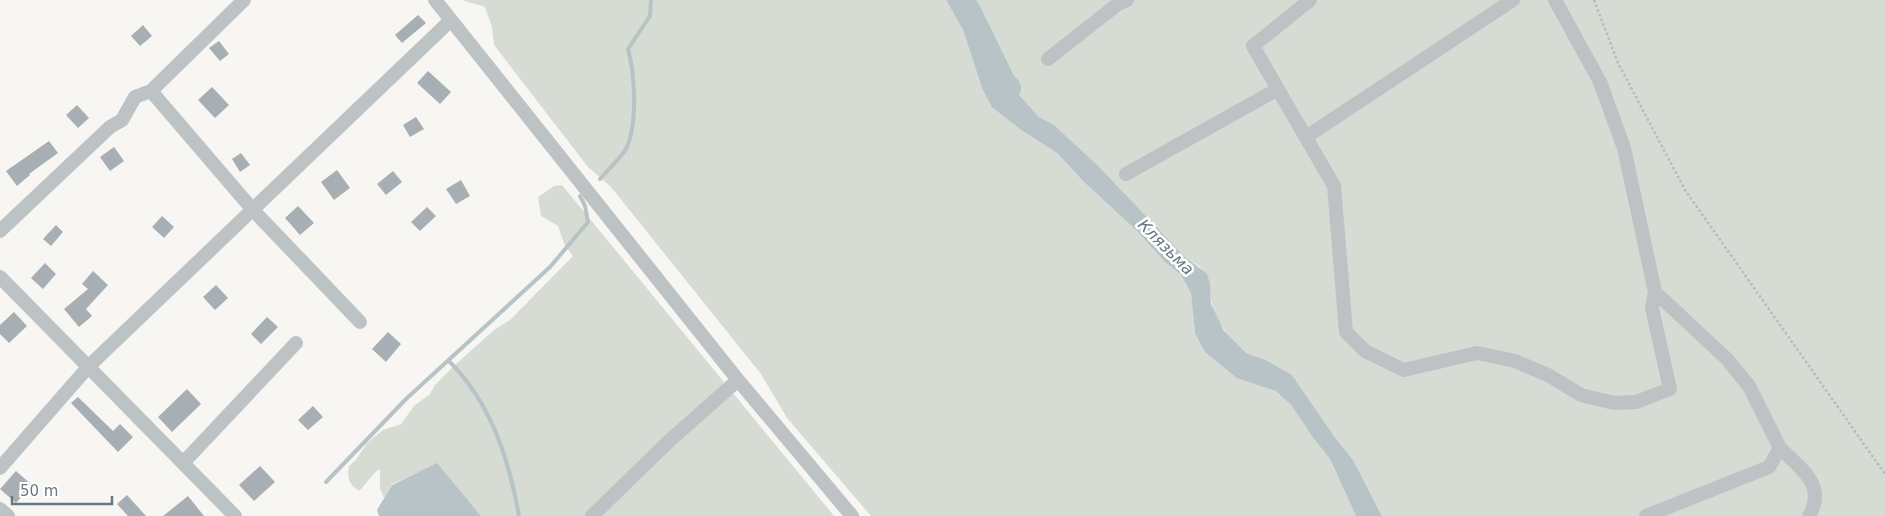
<svg xmlns="http://www.w3.org/2000/svg" width="1885" height="516" font-family="'DejaVu Sans',sans-serif">
<rect width="100%" height="100%" fill="#f7f6f3"/>
<path fill="#d6dbd3" d="M462 0H946L963 30 982 88 1008 119 1021 130 1057 153 1085 183 1137 231 1165 262 1181 275 1191 292 1195 333 1257 384 1276 391 1291 405 1314 439 1330 459 1356 516H871L787 418 761 374 611 187 588 167 494 45 492 27 485 7Z
M974 0H1885V516H1382L1353 460 1334 436 1292 375 1266 360 1246 353 1230 339 1214 314 1210 294 1200 267 1183 255 1054 125 1039 117 1012 87 990 55 984 26Z
M562 185 834 516H481L437 464 392 484 384 498 380 489V469C370 475 368 483 359 491 349 484 347 479 349 466L356 460 367 443 383 430 401 424 414 406 430 394 435 385 456 364 494 330 510 320 573 256 565 246 558 226 541 216 538 197 554 186Z"/>
<path fill="#b7c3c7" d="M946 0H974L984 26 990 55 1012 87 1039 117 1054 125 1097 165 1183 255 1207 274 1210 284 1211 304 1224 331 1246 353 1266 360 1292 375 1334 436 1353 460 1382 516H1356L1330 459 1314 439 1291 405 1276 391 1237 378 1205 352 1195 333 1191 293 1181 275 1165 262 1137 231 1085 183 1057 153 1021 130 992 107 982 88 963 30Z
M437 463 481 516H379L377 510 392 485Z"/>
<g fill="none" stroke-linecap="round" stroke-linejoin="round">
<path stroke="#b7c3c7" stroke-width="4" d="M600 179C606 172 623 155 626 149 638 124 635 75 628 49L650 16 651 0
M449 361C491 403 509 459 519 516
M326 482 406 399 550 267 588 222 585 206 580 196"/>
<path stroke="#b7c3c7" stroke-width="24" d="M961 0 969 11 1004 83 1009 88"/>
</g>
<path fill="#a7afb4" d="M418 15 426 23 402 43 395 35Z
M143 25 152 36 140 46 131 36Z
M219 41 229 54 220 61 209 48Z
M428 71 451 92 440 104 417 83Z
M212 87 229 105 215 118 198 100Z
M77 105 89 118 78 128 66 115Z
M416 117 424 129 410 137 403 125Z
M49 141 58 153 29 174 30 175 17 186 6 171Z
M114 147 124 161 110 171 100 157Z
M241 153 250 165 240 172 232 159Z
M337 170 350 188 334 200 321 182Z
M393 171 402 182 386 195 377 184Z
M461 180 470 196 456 204 446 189Z
M298 206 314 223 300 235 285 218Z
M427 207 436 216 420 231 411 222Z
M162 216 174 227 164 238 152 227Z
M56 225 63 232 51 246 43 239Z
M45 263 56 274 43 289 31 278Z
M93 271 108 285 86 309 92 316 79 327 64 309 88 289 82 284Z
M216 285 228 298 215 310 203 297Z
M14 312 27 326 9 343 0 334V325Z
M267 317 278 327 261 344 251 334Z
M388 332 401 344 386 362 372 349Z
M187 389 201 404 172 432 158 417Z
M78 397 113 431 120 424 133 437 118 452 71 403Z
M313 406 323 417 308 430 298 420Z
M260 466 275 482 254 501 239 485Z
M16 471 32 485 16 503 0 489Z
M127 495 146 516H128L117 504Z
M188 496 204 516H163Z"/>
<g fill="none" stroke-linecap="round" stroke-linejoin="round">
<path stroke="#b8bbbd" stroke-width="2.5" stroke-dasharray="2.5 2.5" stroke-linecap="butt" d="M1594 0 1618 63 1685 190 1885 474"/>
<path stroke="#bdc2c5" stroke-width="14" d="M435 0 738 380 852 516
M1310 0 1253 46 1334 186 1346 332 1365 351 1404 370 1477 353 1515 361 1548 375 1581 395 1614 403 1636 402 1670 389 1652 308 1655 292
M1555 0 1600 82 1624 148 1655 292 1727 359 1749 386 1780 448 1769 467 1646 516
M1048 59 1118 4 1127 0
M151 91 244 0
M1306 137 1513 0
M1126 174 1278 89
M0 231 110 127 122 120 135 97 151 91 253 210 360 322
M0 277 235 516
M1780 448C1801 469 1827 485 1809 516
M183 463 296 343
M0 468 89 366 451 20
M0 509 8 516
M592 516 668 442 738 380"/>
</g>
<g text-anchor="middle" dominant-baseline="central" stroke-width="5" stroke-linejoin="round" paint-order="stroke">
<g font-size="16" font-style="italic" fill="#63797f" stroke="#fff">
<text transform="translate(1166 247) rotate(45)">Клязьма</text>
</g>
</g>
<path d="M12 496v8h100v-8" fill="none" stroke="#677883" stroke-width="2.5"/>
<text x="20" y="496" font-size="15" fill="#677883" stroke="#ffffff" stroke-width="4" paint-order="stroke">50 m</text>
</svg>
